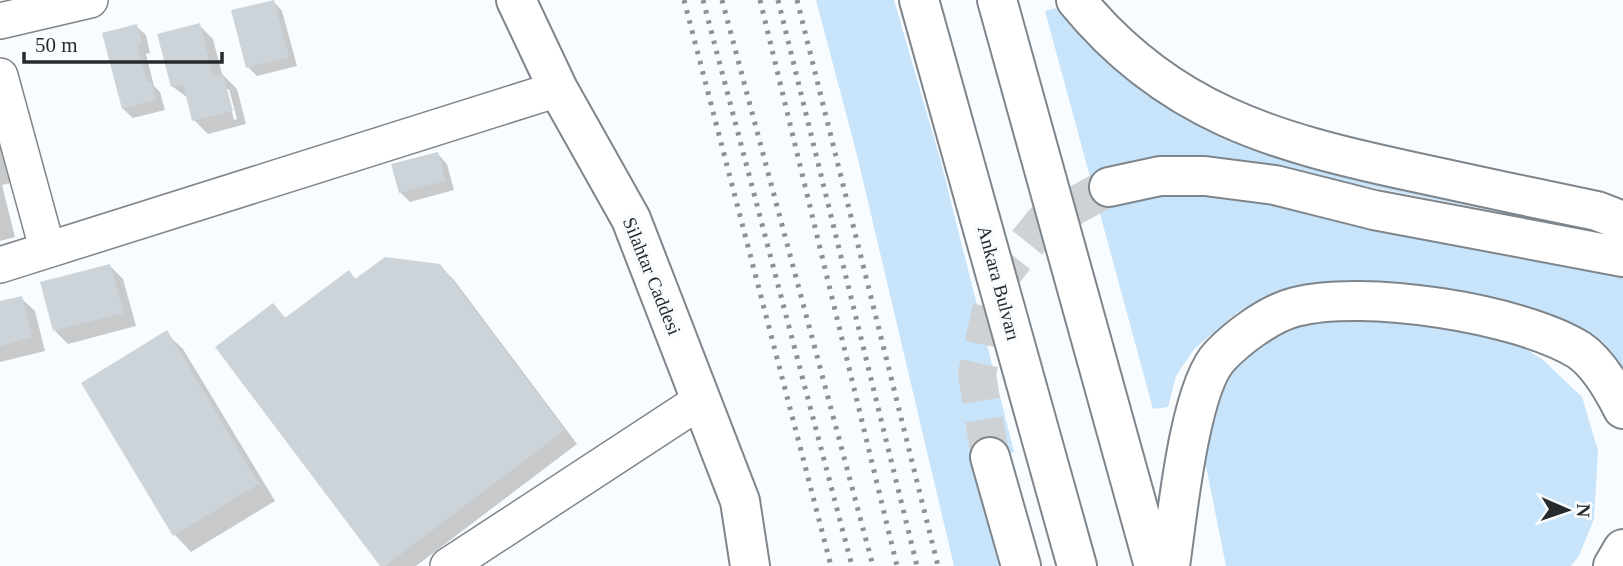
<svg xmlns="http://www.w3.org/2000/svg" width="1623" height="566" font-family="'Times New Roman',serif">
<rect width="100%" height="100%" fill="#f9fcfe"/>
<path fill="#c7e4fb" d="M816 0H894L941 162 1014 452 972 461 999 566H954L857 155Z
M1056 8 1088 45 1142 87 1554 214 1555 223 1273 168 1136 162 1106 167 1109 187 1167 192 1224 190 1623 272V393L1601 357 1337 286 1279 291 1238 312 1194 349 1176 376 1168 407 1153 409 1045 11Z
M1334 316 1422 320 1507 337 1543 360 1582 397 1598 451 1594 519 1579 556 1571 566H1226L1201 441 1233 360 1276 326Z"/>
<path fill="#0003" fill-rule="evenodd" d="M273 1 282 11 297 66 257 76 248 67Z
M199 25 213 39 222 74 237 89 246 124 208 134 194 120 189 99 172 86ZM226 89H229L237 119 234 120Z
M136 26 146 35 150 53 146 54 154 86 160 92 165 110 133 118 123 109Z
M0 144 10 183 2 185 15 237 0 241Z
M438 154 447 164 454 190 410 202 400 192Z
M110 266 123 279 136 326 68 344 55 331Z
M440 266 454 280 577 444 416 566H382L273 306 287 319 348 272 357 280Z
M21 298 35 311 45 351 0 362V303Z
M166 333 183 349 275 501 191 552 175 535Z"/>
<path fill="#ccd4da" d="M274 0 289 57 246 68 231 10Z
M200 23 213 76 223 74 233 111 192 121 183 84 171 87 157 34Z
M137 24 142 43 137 45 147 82 151 81 156 100 122 109 102 33Z
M438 152 446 181 399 193 391 164Z
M385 257 440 264 565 430 385 566H380L215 347 273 303 285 318 349 270 355 279Z
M110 264 124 313 53 331 40 282Z
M22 296 32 337 0 346V301Z
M167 330 259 484 173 536 81 383Z"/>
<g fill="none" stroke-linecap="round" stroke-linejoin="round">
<path stroke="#cfd2d4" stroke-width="38" stroke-dasharray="38 19" stroke-linecap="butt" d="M990 457 977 374 998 279 1043 223 1109 187"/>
<defs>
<path id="minor" d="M0 21 90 0
M0 76 47 248
M0 265 558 89
M448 566 700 401"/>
<path id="major" d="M516 0 558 89 631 219 740 501 750 566
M919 0 1077 566
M997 0 1154 566
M1076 0C1167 112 1274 142 1409 171 1472 185 1534 198 1597 211L1623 221
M1109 187 1160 176H1205L1275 185 1374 210 1623 257
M990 457 1021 566
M1170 566C1177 519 1189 388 1220 356 1238 337 1269 314 1295 307 1363 289 1519 313 1579 350 1598 363 1613 389 1623 409
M1613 566 1623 549"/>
</defs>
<use href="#minor" stroke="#7e858b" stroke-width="38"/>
<use href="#major" stroke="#7e858b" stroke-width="42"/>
<use href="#minor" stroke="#fff" stroke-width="35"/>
<use href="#major" stroke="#fff" stroke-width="38"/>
<path stroke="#8e9193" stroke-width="5" stroke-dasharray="3.5 7" stroke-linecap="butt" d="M684 0 831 566
M703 0 852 566
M722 0 873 566
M760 0 897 566
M778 0 917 566
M797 0 938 566"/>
</g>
<g text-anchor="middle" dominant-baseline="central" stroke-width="7" stroke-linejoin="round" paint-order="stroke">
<g font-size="19" fill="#272a2c" stroke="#f9fcfe">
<text transform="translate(652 276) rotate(68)">Silahtar Caddesi</text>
<text transform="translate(999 283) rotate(75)">Ankara Bulvarı</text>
</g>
</g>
<g transform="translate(1567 510) rotate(92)" stroke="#f9fcfe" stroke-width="5" paint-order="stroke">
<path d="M0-5L12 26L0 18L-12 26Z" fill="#272a2c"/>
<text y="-10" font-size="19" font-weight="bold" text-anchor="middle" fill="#272a2c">N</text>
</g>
<path d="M24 52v10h198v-10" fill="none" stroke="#272a2c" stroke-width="3.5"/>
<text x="35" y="52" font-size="21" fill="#272a2c" stroke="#f9fcfe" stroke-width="5" paint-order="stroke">50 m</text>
</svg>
